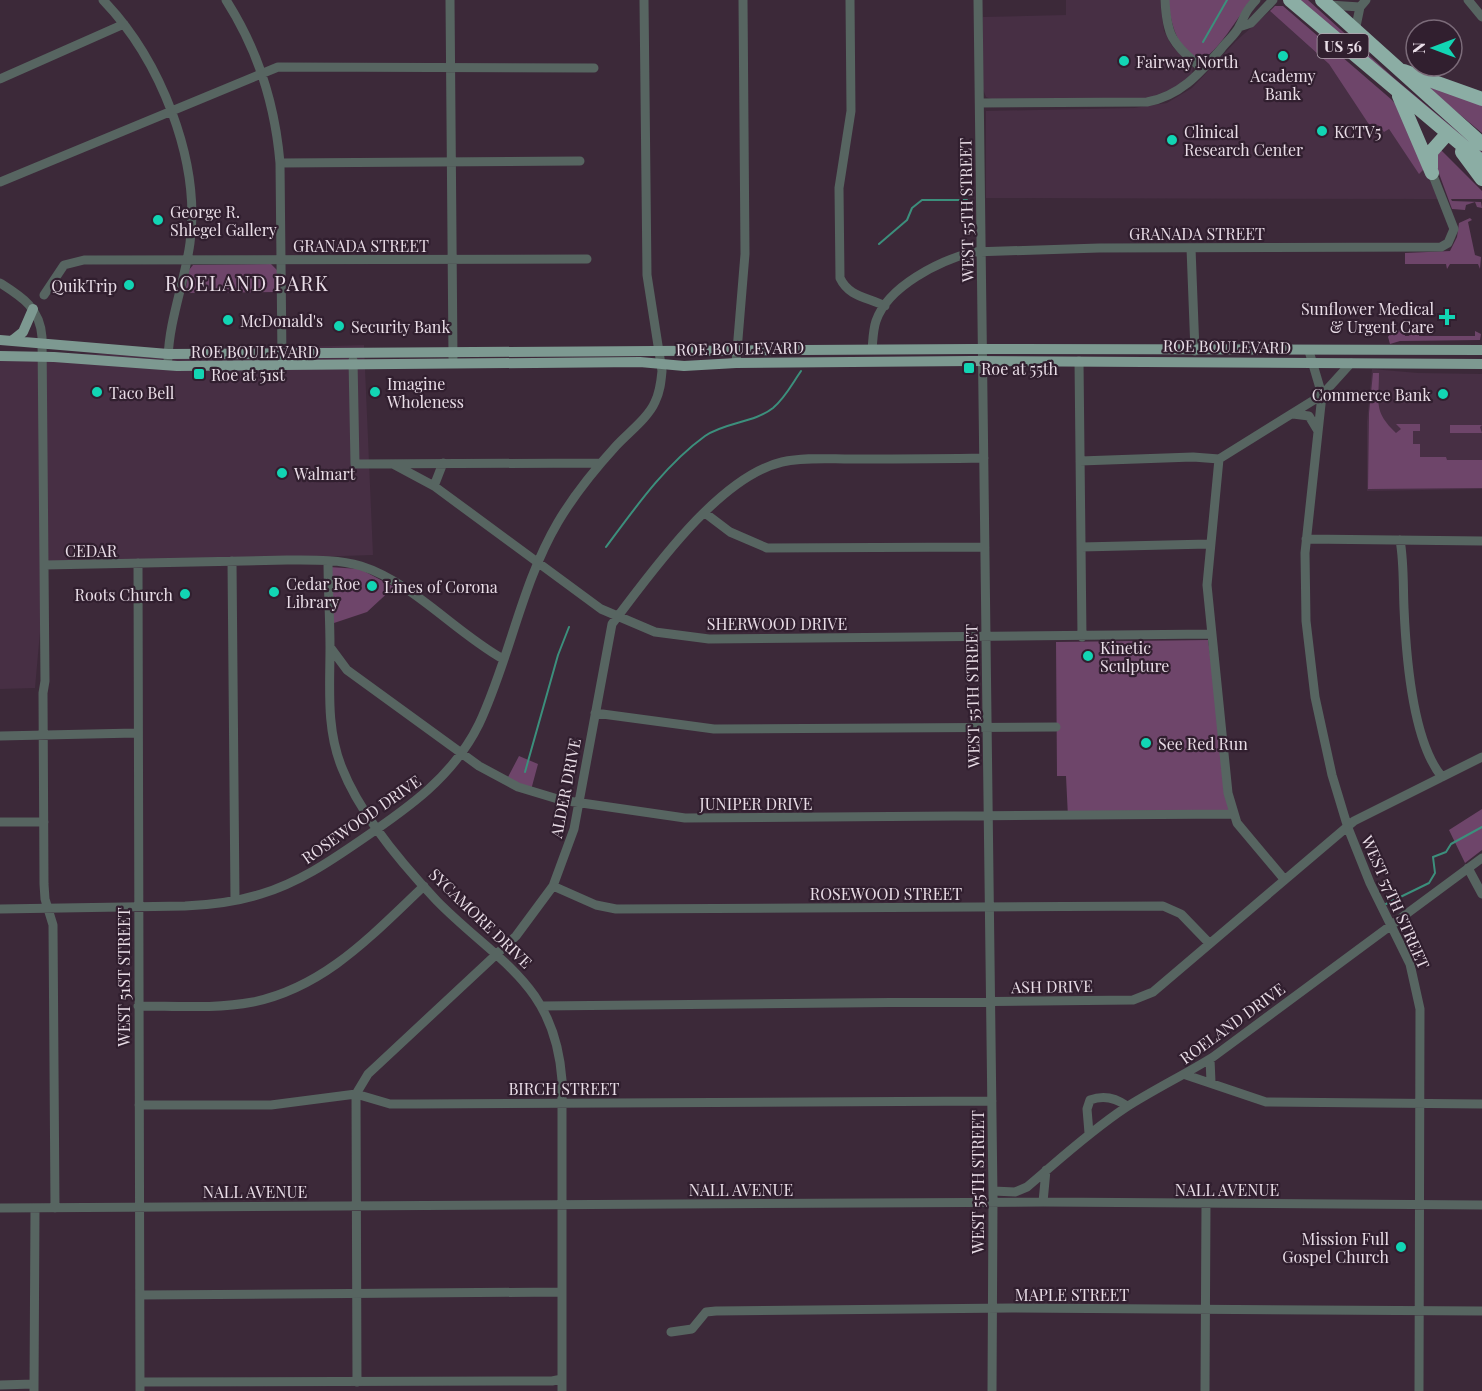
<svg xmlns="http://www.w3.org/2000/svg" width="1482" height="1391" font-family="'Playfair Display',serif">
<rect width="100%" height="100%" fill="#3c2939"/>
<path fill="#472f44" d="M1066 0H1160L1164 31 1172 46 1193 67 1192 74 1177 87 1149 98 991 99 986 97 983 89V17L1066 15Z
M1270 11 1329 64 1372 128 1378 125 1389 129 1419 173 1425 168 1438 199 986 198V111L1134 108 1167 103 1192 88 1236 41Z
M364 345 373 555 46 565 35 688 0 689V361L28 356Z
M1372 369 1418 373 1482 374V489L1367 491V421Z"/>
<path fill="#6e456a" d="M1168 0H1252C1239 14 1217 55 1200 60 1176 49 1171 23 1168 0Z
M1297 0H1308L1395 79 1482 152V157Z
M1275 6H1283L1392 100 1402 112 1425 168 1419 174 1389 129 1384 132 1378 125 1372 129 1329 64 1270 11Z
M1422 83 1482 103V133Z
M1441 150 1482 191V199H1451L1452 201 1481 202 1482 208 1477 207 1475 202 1466 205 1465 210 1452 209 1434 160Z
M1470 218 1472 220 1468 222 1475 255 1481 257 1480 269 1478 264H1450L1447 269 1446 264H1405V253L1450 251 1457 237 1459 223Z
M271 264 277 270V292L185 293 189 270 193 265Z
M1392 330H1405V336H1409L1410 332 1419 331V336H1475V331L1481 334 1480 340 1400 341 1390 344 1388 337Z
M1373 373H1379C1379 403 1373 411 1396 433L1401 429 1396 424H1420V431H1413V444H1420V457H1446L1447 460H1482V488L1368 489 1369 413Z
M1450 425H1482L1480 427 1482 433H1450Z
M329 567 360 569 394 587 367 612 331 624Z
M1208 640 1233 814 1068 817 1066 776H1057L1056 642Z
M519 756 538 764 531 790 507 779Z
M1482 809V850L1465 863 1449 830Z"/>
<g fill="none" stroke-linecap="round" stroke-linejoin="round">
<path stroke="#3c8f7c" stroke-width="2" d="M1203 42 1227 0
M879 244 907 220 912 208 922 200H967
M606 547C635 508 665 465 705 436 725 422 754 423 773 408 785 398 792 384 801 371
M525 772 558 655 569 627
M1386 904 1429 883 1435 873 1433 857 1446 852 1451 844 1482 827"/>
<path stroke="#576561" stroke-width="9" d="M103 0C160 59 201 160 190 243 185 281 169 320 168 359
M226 0C258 50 275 104 280 163L282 359
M450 0 453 358
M850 0 851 111 839 188 840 278C849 297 867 297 885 306
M978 0 993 1197 992 1391
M1165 0C1167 40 1174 43 1202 69
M1468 0 1482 17
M1329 5 1360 7
M1239 27 1251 23 1273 0
M1355 31 1360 7 1366 0
M0 79 124 24
M980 103 1147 102C1180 96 1199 74 1221 49 1226 42 1235 35 1239 27 1246 14 1244 13 1256 0
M280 163 580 161
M0 182 278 67 594 68
M1191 248 1195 351
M0 283C22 297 40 308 42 337L45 681 43 693 44 884 45 899 53 925 55 1208
M44 295 64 265 84 260 587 259
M872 349C873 340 873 330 876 321 888 286 939 261 973 252L1099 248 1441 247 1448 243 1454 229 1432 173
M1309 351 1322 395 1305 553 1306 621 1315 697 1332 775 1348 828 1370 883 1410 964 1420 1009 1419 1391
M353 360 355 464 601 463
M1079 361 1082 637
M736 363 745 254 743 0
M1293 414 1309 416 1318 431
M1219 459 1207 585 1228 793 1237 823 1284 879
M1080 461 1193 457 1219 459 1322 395 1351 363
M393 464 434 486 601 609 655 632 709 639 1212 634
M434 486 443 463
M705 513 730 532 767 548 985 547
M1306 539 1482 541
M1400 540C1404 562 1403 586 1404 608 1406 655 1412 741 1442 777
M1081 547 1209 544
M232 561 235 900
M328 561C328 590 330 619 330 647 330 688 326 729 342 768 360 814 403 865 437 901 497 962 555 983 562 1080V1391
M138 563 140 1391
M45 565 287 560C312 560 337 559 361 566 412 582 456 633 503 659
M330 647 347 670 479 766 518 787 561 800 685 818 1233 814
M595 713 714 729 1056 727
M0 736 136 733
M0 822H44
M1468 868 1482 894
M553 886 596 905 616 909 1163 906 1181 914 1209 943
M0 909 185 906C211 905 236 902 261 894 298 883 329 862 361 840 408 808 453 777 479 724 510 658 521 585 558 522 574 495 595 469 616 446 628 433 648 418 655 402 660 392 661 382 662 371L647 275 644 0
M138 1006C176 1006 216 1009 253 1002 325 987 372 935 424 886
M541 1006 1133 1000 1153 992 1354 821 1482 757
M1210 1059 1211 1082
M1186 1075 1266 1102 1482 1104
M139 1105H271L356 1094 390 1104H416L992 1101
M1089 1133 1087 1109 1090 1100C1103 1095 1116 1098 1127 1106
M993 1191 1015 1192 1027 1187C1059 1160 1089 1132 1125 1108 1153 1090 1184 1075 1213 1057L1482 858
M1043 1202 1046 1170
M0 1208 1043 1202 1482 1205
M140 1295 562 1292
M671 1332 692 1329 706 1312 716 1311 1011 1308 1482 1311
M140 1382 552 1381 562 1379
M357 1382 356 1094 368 1074 516 936 553 886 574 829 612 624C651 573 718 477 782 462 804 457 828 459 851 459 895 459 939 459 984 458
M0 1385 34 1384
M34 1391 35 1208
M1205 1391 1206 1204"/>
<path stroke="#7d9991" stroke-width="10" d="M0 340 168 354 972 349 1482 350
M13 340 23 332 33 309
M0 356 54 357 177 366 640 362 684 366 736 363 972 361 1482 364"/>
<path stroke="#8bada4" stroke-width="14" d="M1290 0 1482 162
M1322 0 1482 144
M1404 71 1482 99
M1399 96 1432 173
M1462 152 1482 179
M1431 168V152L1447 134"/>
</g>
<g fill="#12d5b4" stroke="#311f2f" stroke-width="2">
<circle cx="1283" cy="56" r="6"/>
<circle cx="1124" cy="61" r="6"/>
<circle cx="1322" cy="131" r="6"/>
<circle cx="1172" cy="140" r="6"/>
<circle cx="158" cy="220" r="6"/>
<circle cx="129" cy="285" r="6"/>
<path d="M1444 308h6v6h6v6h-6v6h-6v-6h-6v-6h6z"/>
<circle cx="228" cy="320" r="6"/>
<circle cx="339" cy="326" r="6"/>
<rect x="963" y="362" width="12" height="12" rx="3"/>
<rect x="193" y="368" width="12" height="12" rx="3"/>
<circle cx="97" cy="392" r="6"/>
<circle cx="375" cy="392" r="6"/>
<circle cx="1443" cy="394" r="6"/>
<circle cx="282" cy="473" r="6"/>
<circle cx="372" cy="586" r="6"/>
<circle cx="274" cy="592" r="6"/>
<circle cx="185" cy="594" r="6"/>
<circle cx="1088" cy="656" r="6"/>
<circle cx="1146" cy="743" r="6"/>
<circle cx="1401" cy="1247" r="6"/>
</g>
<g text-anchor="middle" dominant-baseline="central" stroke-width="4.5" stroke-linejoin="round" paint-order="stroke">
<rect fill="#311f2f" stroke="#b2a4b0" stroke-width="1.5" x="1317.5" y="34" width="51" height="24" rx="4.5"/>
<g font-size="15" font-weight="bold" fill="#e9dde7">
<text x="1343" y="46">US 56</text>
</g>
<g font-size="16" fill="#e9dde7" stroke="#311f2f" text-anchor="start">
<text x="1136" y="61">Fairway North</text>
<text x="1283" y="75" text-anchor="middle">Academy<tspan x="1283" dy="18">Bank</tspan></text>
<text x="1184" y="131">Clinical<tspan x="1184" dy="18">Research Center</tspan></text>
<text x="1334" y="131">KCTV5</text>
<text x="170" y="211">George R.<tspan x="170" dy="18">Shlegel Gallery</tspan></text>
<text x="117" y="285" text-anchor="end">QuikTrip</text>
<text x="1434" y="308" text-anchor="end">Sunflower Medical<tspan x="1434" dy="18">&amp; Urgent Care</tspan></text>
<text x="240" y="320">McDonald's</text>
<text x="351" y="326">Security Bank</text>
<text x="981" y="368">Roe at 55th</text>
<text x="211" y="374">Roe at 51st</text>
<text x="387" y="383">Imagine<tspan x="387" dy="18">Wholeness</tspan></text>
<text x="109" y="392">Taco Bell</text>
<text x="1431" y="394" text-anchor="end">Commerce Bank</text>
<text x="294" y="473">Walmart</text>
<text x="286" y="583">Cedar Roe<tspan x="286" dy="18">Library</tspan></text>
<text x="384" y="586">Lines of Corona</text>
<text x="173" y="594" text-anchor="end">Roots Church</text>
<text x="1100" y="647">Kinetic<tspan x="1100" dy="18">Sculpture</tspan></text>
<text x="1158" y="743">See Red Run</text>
<text x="1389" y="1238" text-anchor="end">Mission Full<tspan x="1389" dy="18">Gospel Church</tspan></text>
</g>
<g font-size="16" fill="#e9dde7" stroke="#311f2f">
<text transform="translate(966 210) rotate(-91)">WEST 55TH STREET</text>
<text x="1197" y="233">GRANADA STREET</text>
<text x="361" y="245">GRANADA STREET</text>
<text transform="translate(1227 346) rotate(1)">ROE BOULEVARD</text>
<text transform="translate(740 348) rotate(-1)">ROE BOULEVARD</text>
<text x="255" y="351">ROE BOULEVARD</text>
<text x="91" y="550">CEDAR</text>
<text x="777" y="623">SHERWOOD DRIVE</text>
<text transform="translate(972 696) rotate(-91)">WEST 55TH STREET</text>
<text transform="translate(565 788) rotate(-79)">ALDER DRIVE</text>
<text x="756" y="803">JUNIPER DRIVE</text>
<text transform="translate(361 819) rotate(-35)">ROSEWOOD DRIVE</text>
<text x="886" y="893">ROSEWOOD STREET</text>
<text transform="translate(1396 902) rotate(66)">WEST 57TH STREET</text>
<text transform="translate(481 918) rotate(44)">SYCAMORE DRIVE</text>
<text transform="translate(123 977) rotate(-90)">WEST 51ST STREET</text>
<text transform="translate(1052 986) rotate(-1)">ASH DRIVE</text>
<text transform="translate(1232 1023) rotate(-36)">ROELAND DRIVE</text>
<text x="564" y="1088">BIRCH STREET</text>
<text transform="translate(977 1182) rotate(-90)">WEST 55TH STREET</text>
<text x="741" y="1189">NALL AVENUE</text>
<text x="1227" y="1189">NALL AVENUE</text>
<text x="255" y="1191">NALL AVENUE</text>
<text x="1072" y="1294">MAPLE STREET</text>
</g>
<g font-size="20" letter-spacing="1.5" fill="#e9dde7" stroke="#311f2f">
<text x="247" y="282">ROELAND PARK</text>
</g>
</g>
<g transform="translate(1434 48) rotate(270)"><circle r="28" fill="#311f2f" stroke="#7b6b79" stroke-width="1.5"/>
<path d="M0-4.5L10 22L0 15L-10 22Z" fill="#12d5b4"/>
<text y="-9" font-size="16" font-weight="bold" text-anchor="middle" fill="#e9dde7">N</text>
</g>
</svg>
